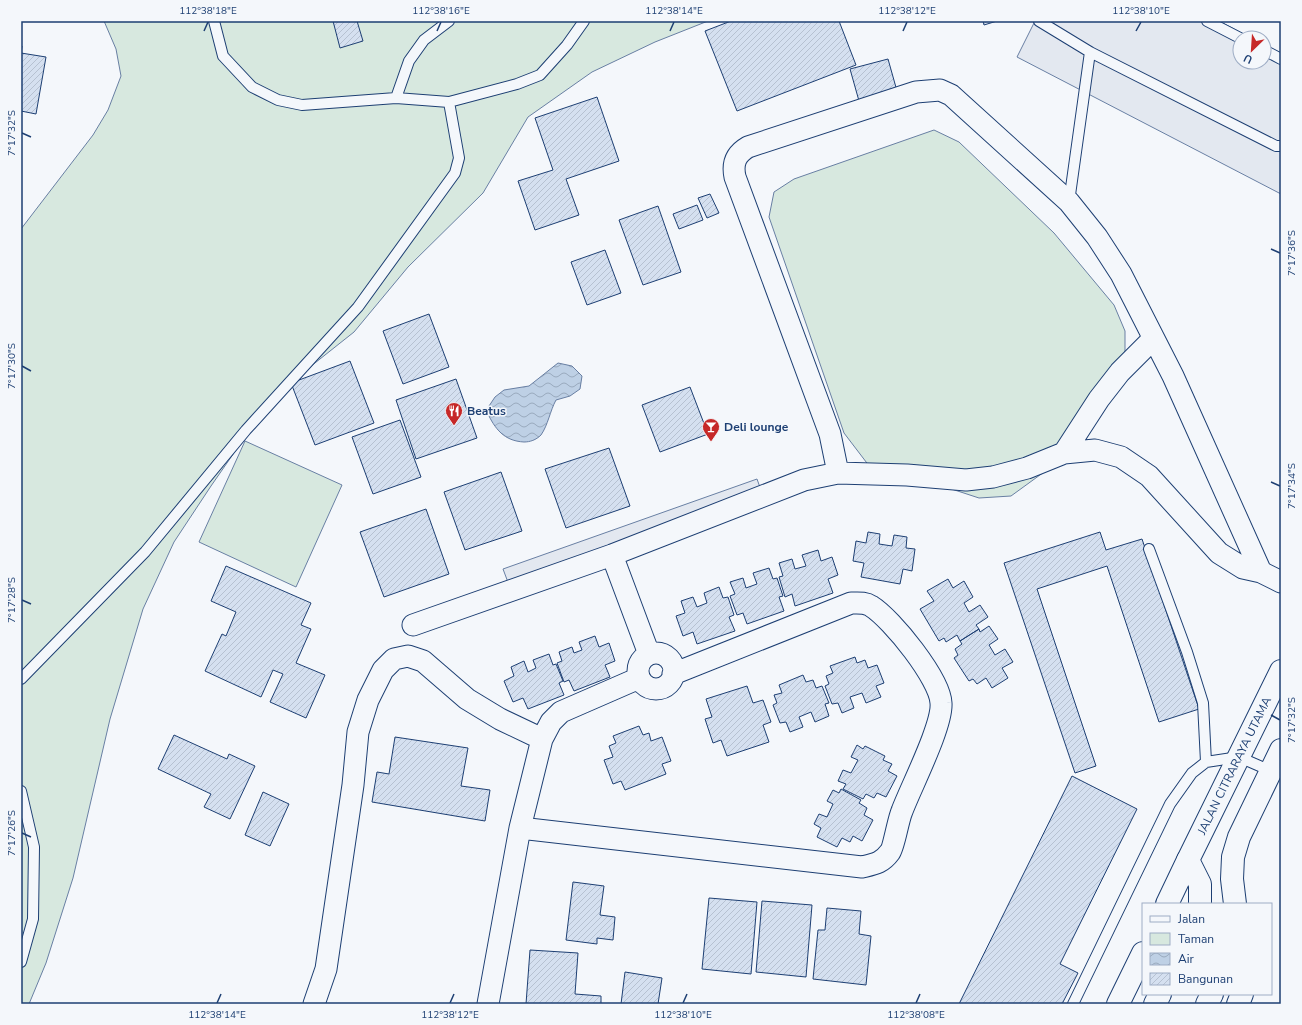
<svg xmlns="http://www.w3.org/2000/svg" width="1302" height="1025" font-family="'Nunito Sans',sans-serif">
<defs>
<pattern id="water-waves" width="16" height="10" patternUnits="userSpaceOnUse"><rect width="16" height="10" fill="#bed0e5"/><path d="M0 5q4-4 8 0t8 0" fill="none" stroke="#9aaabe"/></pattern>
<pattern id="building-hatch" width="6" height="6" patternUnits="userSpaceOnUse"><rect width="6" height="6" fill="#d5e0f0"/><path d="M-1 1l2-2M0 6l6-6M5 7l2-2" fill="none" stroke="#b6c1d1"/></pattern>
</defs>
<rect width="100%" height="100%" fill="#f4f7fb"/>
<path fill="#d7e8df" stroke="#687fa3" d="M104 21H708L655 42 592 72 528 117 483 193 408 267 354 332 291 382 245 437 211 486 174 542 143 609 110 719 73 878 46 963 29 1004H21V229L93 135 108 110 121 76 116 49Z
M934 130 959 142 1054 233 1114 305 1125 331V363L1062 459 1011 496 979 498 921 479 873 471 844 433 769 217 774 192 794 179Z
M245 441 342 485 296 587 199 542Z"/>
<path fill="#e3e8f0" stroke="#687fa3" d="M1035 21H1219L1251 38H1240V62H1264V45L1281 53V194L1017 57Z
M757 479 766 504 512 593 503 569Z"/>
<path fill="url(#water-waves)" stroke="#687fa3" d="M558 363 572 366 582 376 580 389 570 396 556 400C550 411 548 425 541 435 536 440 530 442 524 442 504 441 495 429 487 412L489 406 495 397 504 390 529 386Z"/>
<path fill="url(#building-hatch)" stroke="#1d3f73" d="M333 21H357L363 41 340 48Z
M731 21H839L856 65 737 111 705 31Z
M983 21H997L984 25Z
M21 46H22L21 53 46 57 36 114 21 111Z
M888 59 897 91 859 101 850 69Z
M597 97 619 161 566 179 579 215 535 230 518 181 553 170 535 118Z
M710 194 719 213 707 218 698 198Z
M697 205 703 220 679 229 673 214Z
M658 206 681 272 643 285 619 220Z
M605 250 621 293 587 305 571 262Z
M429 314 449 367 403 384 383 331Z
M350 361 374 423 315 445 291 383Z
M456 379 477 438 416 459 396 400Z
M690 387 708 434 660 452 642 405Z
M400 420 421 477 373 494 352 437Z
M609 448 630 506 566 528 545 469Z
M501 472 522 531 465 550 444 492Z
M426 509 449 574 384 597 360 532Z
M868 532 880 534 879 544 892 546 894 535 907 537 906 548 915 549 912 571 903 569 900 584 861 577 864 563 853 561 856 541 866 543Z
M1100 532 1106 550 1142 539 1199 709 1159 722 1107 566 1037 589 1096 766 1075 773 1004 563Z
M818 550 821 561 832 557 838 575 828 579 833 593 795 606 792 594 785 597 779 577 783 576 779 563 792 559 795 569 806 566 802 555Z
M226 566 311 603 301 625 311 629 296 663 325 675 306 718 270 702 283 674 273 670 261 697 205 671 222 634 226 636 236 612 211 601Z
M769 568 773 579 777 578 783 596 779 597 784 611 747 624 743 613 737 615 730 596 735 594 730 582 743 578 746 588 757 584 753 573Z
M948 579 953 588 964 581 973 597 964 603 969 612 980 605 988 617 976 625 979 629 960 641 957 635 946 642 944 638 939 641 920 609 934 601 927 591Z
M719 587 723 598 728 597 734 615 729 617 735 631 697 644 693 632 683 636 676 616 685 613 681 601 693 597 697 607 707 603 704 593Z
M989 626 998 639 989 645 995 655 1005 649 1013 662 1002 668 1008 678 992 688 986 678 977 684 973 679 969 681 954 658 958 655 955 649 962 644 960 641 979 629 980 632Z
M595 636 599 647 609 643 615 661 605 665 610 677 574 691 569 680 564 682 557 663 562 661 559 652 572 647 574 653 582 650 579 642Z
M549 654 553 665 556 664 563 681 559 683 564 695 528 709 523 698 513 702 504 681 514 676 511 667 524 661 528 672 536 668 533 660Z
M855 657 857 663 865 660 868 668 877 665 884 683 876 686 881 697 866 703 862 693 850 697 854 708 842 713 838 703 832 704 825 686 829 684 826 676 833 673 830 666Z
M803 675 806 682 813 680 816 688 822 686 829 703 825 704 829 716 815 722 811 712 799 717 803 727 790 732 786 722 780 723 773 705 777 703 774 695 782 693 779 685Z
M747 686 753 703 763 700 771 722 763 725 769 742 727 756 721 740 713 743 705 719 712 717 706 699Z
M639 726 643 735 649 733 651 741 662 737 671 761 662 764 666 774 625 790 621 781 613 784 604 760 613 757 609 746 616 743 613 736Z
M174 735 227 759 229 754 255 766 230 819 204 807 211 794 158 769Z
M395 737 468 748 461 786 490 790 485 821 372 802 377 772 389 774Z
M857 745 863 749 865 746 885 756 883 760 892 764 888 771 897 776 886 797 877 793 874 798 866 794 863 799 843 789 846 784 838 781 843 770 851 773 858 760 851 757Z
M1072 776 1137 809 1060 964 1078 973 1062 1004H959Z
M841 789 861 800 859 803 867 808 864 815 873 820 862 841 853 836 850 842 842 838 837 847 817 837 821 828 814 824 819 814 827 817 833 804 827 801 833 790 839 793Z
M263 792 289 804 270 846 245 835Z
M573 882 604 886 600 915 615 917 613 940 597 938V944L566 940Z
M709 898 757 902 751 974 702 969Z
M762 901 812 905 806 977 756 972Z
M827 908 861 911 859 934 871 936 866 985 813 979 818 930H825Z
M530 950 578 953 575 994 601 996V1004H526Z
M625 972 662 978 658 1004H621Z"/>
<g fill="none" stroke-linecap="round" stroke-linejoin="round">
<defs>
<path id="lane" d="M214 21 223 56 252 87 278 100 302 105 396 98 449 102 517 84 540 75 567 45 584 21
M1039 21 1090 52
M1207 21 1240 38
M1264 50 1281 59
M396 98 409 61 424 40 449 21
M1069 202 1090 52 1276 146H1281
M1149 549 1187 652 1203 703 1206 762
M21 679 145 552 246 430 358 307 455 173 459 158 449 102
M21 791 34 847 33 919 21 962
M1073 1004 1170 804 1192 773 1206 762 1239 757 1271 771"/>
<path id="street" d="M1064 453 1099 399 1120 372 1153 339
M838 473 830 434 735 177C732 163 736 154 748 147L916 92 940 90 951 95 1069 202 1097 237 1121 274 1173 376 1261 572
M612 555 649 654
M413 625 612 555 804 480 838 473 907 475 966 480 993 477 1027 468 1064 453 1095 450 1121 457 1149 476 1219 553 1243 568 1261 572 1281 582
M638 671a18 18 0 1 1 36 0a18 18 0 1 1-36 0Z
M520 828 862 867C875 864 882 863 890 852 894 847 898 820 902 811 911 787 943 725 941 703 940 679 892 619 871 606 865 602 858 603 851 603L673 674
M314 1004 326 969 353 785 358 732 368 700 383 670 394 659 408 656 423 661 467 699 500 719 542 739
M488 1004 520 828 542 739 551 722 561 712 639 678"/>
<g id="secondary">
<path d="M1167 904 1188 860"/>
<path id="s1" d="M1200 904V884L1188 860 1281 671"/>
<path d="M1235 904 1232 879 1233 857 1239 837 1281 750"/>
<path d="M1118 1004 1143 953"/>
<path d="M1155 1004 1160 994"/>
<path d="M1207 1004 1212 994"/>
<path d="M1238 1004 1242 994"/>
</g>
</defs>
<use href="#lane" stroke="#1d3f73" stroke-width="12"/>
<use href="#street" stroke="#1d3f73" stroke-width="23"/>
<use href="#secondary" stroke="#1d3f73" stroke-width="24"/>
<use href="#lane" stroke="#f4f7fb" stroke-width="10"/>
<use href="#street" stroke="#f4f7fb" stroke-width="21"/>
<use href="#secondary" stroke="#f4f7fb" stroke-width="22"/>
</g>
<path fill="none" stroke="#1d3f73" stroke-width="1.5" d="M204 31 208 22M437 31 441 22M670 31 674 22M903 31 907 22M1136 31 1141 22M22 133 31 137M1271 249 1280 253M22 366 31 371M1271 482 1280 486M22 600 31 604M1271 715 1280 720M22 833 31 837M217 1003 221 994M450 1003 454 994M683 1003 687 994M916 1003 920 994"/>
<defs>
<symbol id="restaurant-pin" viewBox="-11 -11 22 30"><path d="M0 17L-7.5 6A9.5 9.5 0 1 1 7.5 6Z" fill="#c62828" stroke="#f4f7fb"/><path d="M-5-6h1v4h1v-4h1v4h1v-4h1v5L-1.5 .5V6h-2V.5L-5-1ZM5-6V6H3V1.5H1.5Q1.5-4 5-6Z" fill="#fff"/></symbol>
<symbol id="bar-pin" viewBox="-11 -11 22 30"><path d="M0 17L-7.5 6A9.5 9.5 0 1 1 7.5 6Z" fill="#c62828" stroke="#f4f7fb"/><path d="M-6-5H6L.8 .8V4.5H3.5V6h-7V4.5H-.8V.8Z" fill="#fff"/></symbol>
</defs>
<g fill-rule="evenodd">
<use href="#restaurant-pin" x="444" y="401" width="20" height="27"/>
<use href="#bar-pin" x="701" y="417" width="20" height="27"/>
</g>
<g text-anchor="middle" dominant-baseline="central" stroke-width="3" stroke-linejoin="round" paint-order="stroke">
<g font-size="12" font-weight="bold" fill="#1d3f73" stroke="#f4f7fb" text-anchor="start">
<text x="467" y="411">Beatus</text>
<text x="724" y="427">Deli lounge</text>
</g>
<g font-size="12" fill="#1d3f73" stroke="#f4f7fb">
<text stroke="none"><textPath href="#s1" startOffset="152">JALAN CITRARAYA UTAMA</textPath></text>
</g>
</g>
<rect width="1302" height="1025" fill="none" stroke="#f4f7fb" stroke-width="44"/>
<rect x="1142" y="903" width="130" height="92" fill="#f4f7fb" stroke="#9eadc5"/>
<rect x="1150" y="916" width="20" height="6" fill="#f4f7fb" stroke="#9eadc5"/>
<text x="1178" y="923" font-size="12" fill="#1d3f73">Jalan</text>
<rect x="1150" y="933" width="20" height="12" fill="#d7e8df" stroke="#9eadc5"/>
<text x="1178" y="943" font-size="12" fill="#1d3f73">Taman</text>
<rect x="1150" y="953" width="20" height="12" fill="url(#water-waves)" stroke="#9eadc5"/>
<text x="1178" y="963" font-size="12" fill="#1d3f73">Air</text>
<rect x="1150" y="973" width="20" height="12" fill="url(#building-hatch)" stroke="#9eadc5"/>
<text x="1178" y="983" font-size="12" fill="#1d3f73">Bangunan</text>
<g transform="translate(1252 50) rotate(205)"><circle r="19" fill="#f4f7fb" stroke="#9eadc5"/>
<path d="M0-3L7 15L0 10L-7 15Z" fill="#c62828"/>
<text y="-6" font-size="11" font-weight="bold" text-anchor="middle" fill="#1d3f73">U</text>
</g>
<rect x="22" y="22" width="1258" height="981" fill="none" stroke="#1d3f73" stroke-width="1.5"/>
<g font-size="10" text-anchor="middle" fill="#1d3f73">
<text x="208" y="14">112°38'18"E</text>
<text x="441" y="14">112°38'16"E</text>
<text x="674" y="14">112°38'14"E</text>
<text x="907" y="14">112°38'12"E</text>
<text x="1141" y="14">112°38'10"E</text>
<text transform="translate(11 133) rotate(-90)" y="4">7°17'32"S</text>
<text transform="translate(1291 253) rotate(-90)" y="4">7°17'36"S</text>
<text transform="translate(11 366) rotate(-90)" y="4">7°17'30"S</text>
<text transform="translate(1291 486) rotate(-90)" y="4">7°17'34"S</text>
<text transform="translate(11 600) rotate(-90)" y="4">7°17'28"S</text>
<text transform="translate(1291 720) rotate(-90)" y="4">7°17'32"S</text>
<text transform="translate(11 833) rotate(-90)" y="4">7°17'26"S</text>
<text x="217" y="1018">112°38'14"E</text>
<text x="450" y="1018">112°38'12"E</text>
<text x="683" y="1018">112°38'10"E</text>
<text x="916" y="1018">112°38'08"E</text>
</g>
</svg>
